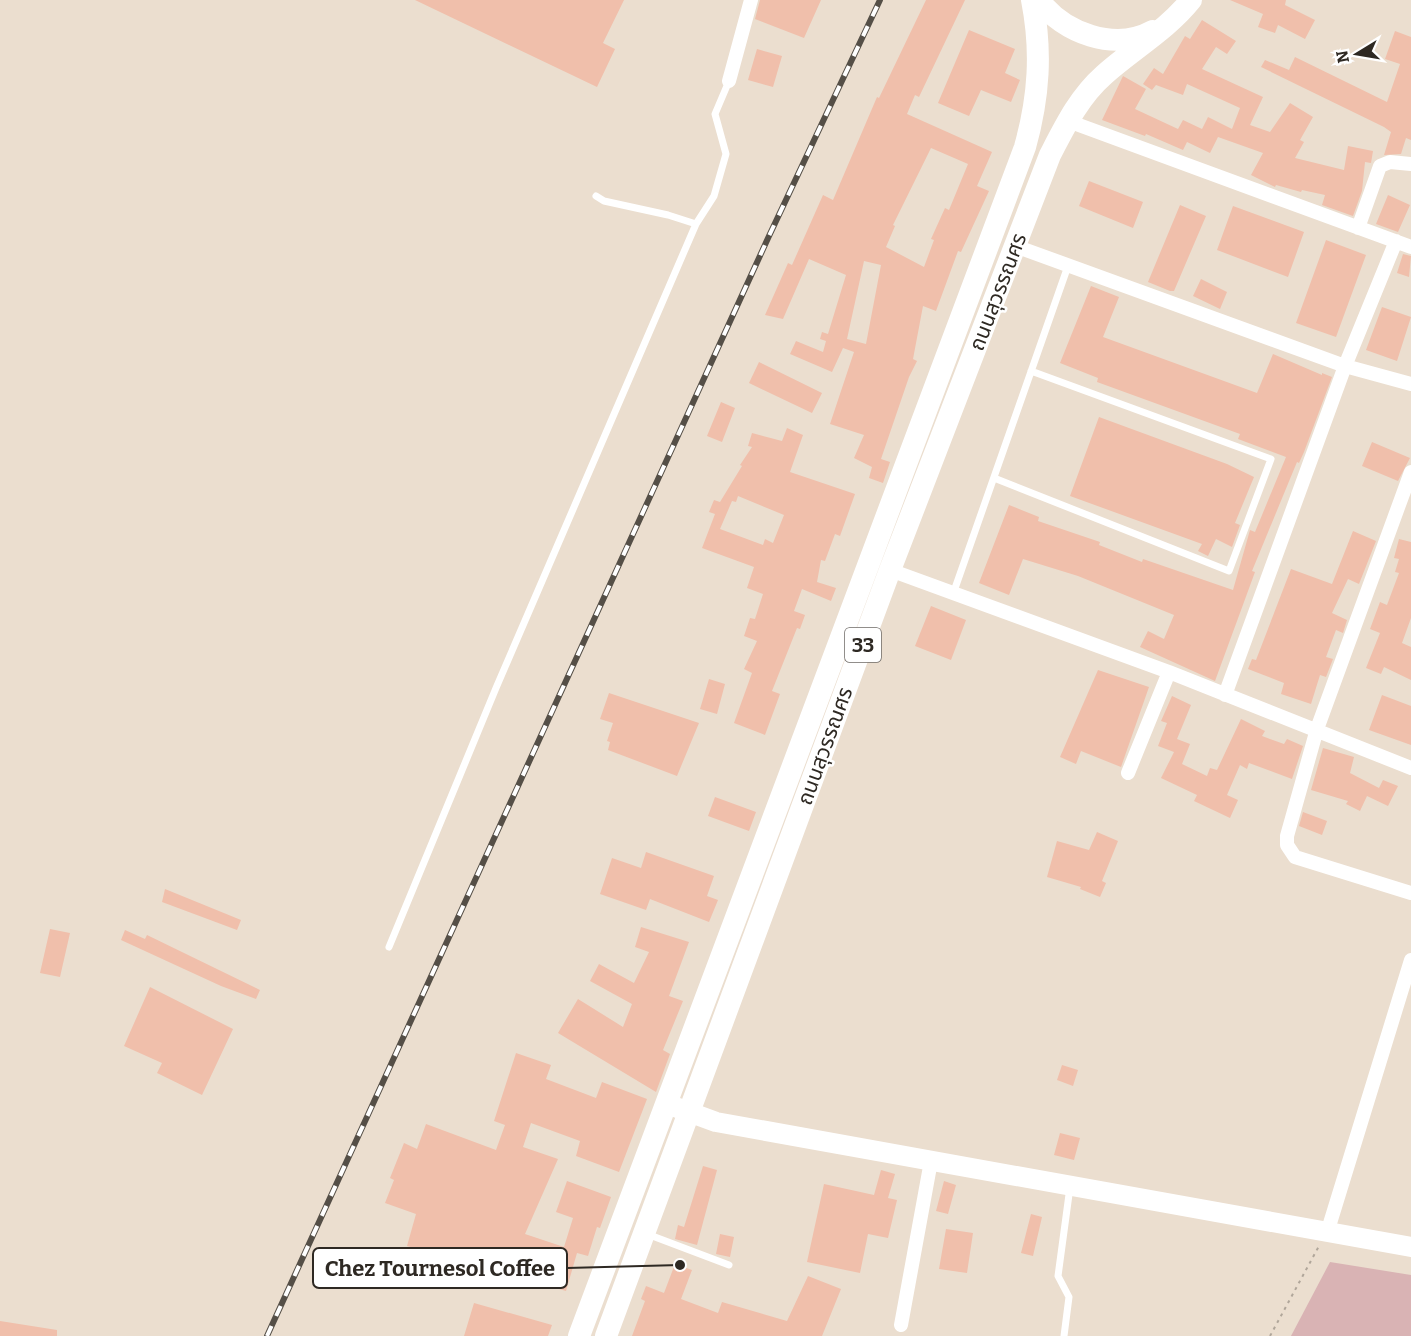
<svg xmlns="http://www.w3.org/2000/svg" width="1411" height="1336" font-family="Bitter,'Noto Sans Thai',serif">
<rect width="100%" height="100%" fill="#ebdecf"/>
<path fill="#d9b3b4" d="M1330 1262 1411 1275V1336H1291Z"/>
<path fill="#f0bfab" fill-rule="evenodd" d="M415 0H624L603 43 615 49 597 87Z
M760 0H821L804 38 755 19Z
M926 0H965L919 97 915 95 907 114 992 152 977 186 989 191 961 252 958 251 936 311 923 306 913 359 917 361 909 377 881 459 890 462 883 483 869 478 872 467 854 458 864 435 830 424 854 352 843 348 832 372 790 354 796 341 823 352 826 341 820 339 822 332 828 334 846 275 809 259 783 319 765 315 788 263 792 265 823 195 833 200 877 97 879 98ZM931 148 968 164 949 210 945 208 931 239 934 240 924 267 886 247 895 226 893 225ZM864 261 881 265 866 344 847 339Z
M1230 0H1286L1285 5 1315 20 1305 39 1278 25 1275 33 1258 27 1263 14Z
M1202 20 1236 41 1227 54 1216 47 1202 69 1263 97 1250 125 1270 132 1290 103 1313 117 1300 140 1304 142 1295 158 1344 170 1348 146 1373 151 1371 163 1365 162 1362 191 1353 216 1322 205 1325 195 1302 190 1301 192 1276 185 1275 187 1251 175 1263 153 1218 137 1210 153 1187 142 1183 150 1146 134 1145 136 1102 120 1123 76 1146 89 1135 109 1178 129 1183 120 1202 129 1208 117 1232 129 1240 108 1187 84 1183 95 1156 85 1152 90 1143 84 1154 68 1163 74 1185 36 1190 39Z
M969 30 1015 49 1005 73 1020 80 1011 102 981 90 969 116 938 103Z
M1395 31 1411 37V140L1406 138 1401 154 1384 155 1391 132 1384 127 1261 67 1265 60 1289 70 1295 57 1387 102 1400 64 1385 59Z
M757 49 782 56 773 87 748 80Z
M1089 181 1143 202 1133 228 1079 206Z
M1388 195 1410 205 1398 232 1376 224Z
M1180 205 1206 216 1174 291H1170L1148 282Z
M1233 206 1304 232 1288 277 1217 250Z
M1326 240 1366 255 1336 337 1296 323Z
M1403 254 1411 256 1409 277 1397 273Z
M1201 279 1227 292 1220 309 1193 296Z
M1091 286 1119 297 1103 337 1257 393 1273 354 1322 375V373L1332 377 1304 452 1299 463 1297 462 1252 571 1255 572 1215 681 1140 647 1148 631 1164 639 1174 615 1078 576 1023 559 1009 595 979 583 1009 505 1039 517 1038 521 1100 542 1099 545 1142 562 1143 559 1233 590 1250 530 1255 532 1286 457 1238 439 1240 434 1097 382 1098 378 1060 363Z
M1382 307 1411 317 1397 361 1366 350Z
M759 362 822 393 812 413 749 383Z
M721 402 735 408 722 442 707 436Z
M1099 417 1227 464 1254 477 1235 523 1240 525 1232 547 1216 539 1208 556 1198 551 1202 544 1070 496Z
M787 428 803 435 790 472 855 494 840 536 835 534 825 561 821 560 817 582 836 588 831 601 802 589 794 611 805 615 800 629 797 628 772 691 780 694 765 735 734 723 752 673 744 669 757 641 744 636 750 618 755 619 763 594 747 588 754 567 702 548 715 514 709 512 714 500 720 502 742 466 740 465 752 447 748 446 752 433 782 441ZM738 496 784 515 773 543 765 539 763 545 720 529 732 501 736 502Z
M1372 442 1410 458 1398 481 1362 466Z
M1353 531 1376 541 1359 584 1348 579 1332 613 1347 620 1343 633 1336 630 1326 657 1333 659 1326 677 1320 675 1311 704 1281 694 1284 683 1248 669 1252 659 1256 660 1291 569 1332 584Z
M1399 539 1411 542V618L1402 643 1411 647V680L1384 667 1381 674 1366 668 1380 633 1370 629 1380 602 1387 605 1399 573 1395 572 1399 559 1394 558Z
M931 606 966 620 951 660 915 646Z
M1098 670 1149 687 1121 767 1081 751 1076 764 1060 757Z
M709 679 725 684 717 714 700 709Z
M609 693 699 723 677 776 608 750 610 742 607 741 613 723 600 719Z
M1382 695 1411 706V745L1369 730Z
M1172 696 1191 705 1177 739 1190 744 1182 764 1207 776 1210 768 1217 770 1241 719 1265 731 1262 736 1284 744 1287 739 1303 746 1292 779 1249 763 1247 769 1240 765 1227 795 1238 800 1230 818 1194 801 1197 795 1161 778 1174 752 1158 746 1167 723 1161 721Z
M1323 748 1354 757 1350 773 1379 788 1383 780 1398 786 1388 806 1367 796 1360 811 1346 804 1348 801 1311 790Z
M715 797 756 812 749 831 708 816Z
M1303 812 1327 821 1322 835 1299 826Z
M1097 832 1118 841 1102 881 1106 883 1100 897 1080 889 1081 887 1047 877 1057 841 1089 850Z
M646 852 714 876 707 896 718 900 709 922 650 899 646 910 600 894 612 858 641 868Z
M165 889 241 920 237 930 162 902Z
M641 927 689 942 669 996 683 1001 663 1050 670 1054 656 1092 558 1033 578 999 623 1027 632 1004 590 981 599 964 634 983 649 952 635 947Z
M50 929 70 933 60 977 40 973Z
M125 930 145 939 147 935 260 990 256 999 221 986 121 940Z
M150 987 233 1029 202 1095 157 1073 162 1063 124 1046Z
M516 1053 551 1065 546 1079 596 1098 602 1082 647 1099 619 1172 576 1156 580 1141 531 1123 523 1147 558 1159 525 1234 564 1247 573 1218 556 1212 567 1181 611 1197 600 1228 597 1227 588 1256 577 1253 566 1291 407 1246 416 1214 385 1203 394 1180 390 1178 404 1143 417 1149 426 1124 496 1150 505 1125 494 1121Z
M1062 1065 1078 1070 1073 1086 1057 1080Z
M1060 1133 1080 1138 1074 1160 1054 1155Z
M703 1166 717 1170 697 1245 675 1239 678 1225 684 1227Z
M881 1170 895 1174 888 1198 897 1200 888 1238 868 1234 860 1273 807 1262 824 1184 874 1195Z
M944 1181 956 1185 948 1214 936 1211Z
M1031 1214 1042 1217 1033 1256 1021 1253Z
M946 1229 973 1233 967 1273 939 1269Z
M720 1234 734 1237 730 1257 716 1254Z
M675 1264 692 1270 681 1299 718 1313 722 1302 787 1321 808 1276 841 1289 822 1336H632L645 1301 641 1299 646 1286 664 1293Z
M474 1303 552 1325 548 1336H464Z
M0 1321 57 1330V1336H0Z"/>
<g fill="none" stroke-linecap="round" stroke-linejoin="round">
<path stroke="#b0a69a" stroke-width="2" stroke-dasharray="3 4.5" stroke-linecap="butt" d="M1270 1336 1319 1246"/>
<path stroke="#fff" stroke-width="7" d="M596 196 604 201 668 215 696 224 714 196 726 154 715 114 729 81
M994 478 1229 571 1271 459 1031 371
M953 594 1068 266
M389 947 496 688 696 224
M647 1234 729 1265
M1064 1336 1069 1297 1058 1276 1070 1187"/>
<path stroke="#fff" stroke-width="14" d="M729 81 751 0
M1068 121 1411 247
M1358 228 1380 166 1390 162 1411 164
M1015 246 1345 366 1411 384
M1411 472 1317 729 1287 836V845L1295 857 1411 893
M890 570 1169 672 1411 768
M1225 695 1345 366 1396 241
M1128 773 1169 672
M1327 1233 1411 960
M901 1325 931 1161"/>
<path stroke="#fff" stroke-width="20" d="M667 1104 716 1122 1411 1247"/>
<path stroke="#fff" stroke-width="22" d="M1039 0C1063 33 1115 52 1153 31
M579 1336 1025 147C1039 97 1042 51 1032 0
M606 1336 890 570 1050 155C1065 126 1079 97 1104 75 1133 49 1167 30 1191 0"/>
<defs>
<path id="rail" d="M267 1336 769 236 880 0"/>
</defs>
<use href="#rail" stroke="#554f47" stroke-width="6"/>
<use href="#rail" stroke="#fff" stroke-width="4" stroke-dasharray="11" stroke-linecap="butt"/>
</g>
<g text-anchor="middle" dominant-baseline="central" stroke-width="5" stroke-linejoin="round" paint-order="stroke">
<rect fill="#fff" stroke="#6d6965" stroke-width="1.5" x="845" y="628" width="36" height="34" rx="4.5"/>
<g font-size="20" font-weight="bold" fill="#2e2923">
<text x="863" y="645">33</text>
</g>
<g font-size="21" fill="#2e2923" stroke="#fff">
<text transform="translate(998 292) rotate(-69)">ถนนสุวรรณศร</text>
<text transform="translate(825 746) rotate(-70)">ถนนสุวรรณศร</text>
</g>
</g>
<path fill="none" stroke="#2e2923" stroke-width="2" d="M680 1265L567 1268"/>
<circle fill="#2e2923" stroke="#fff" stroke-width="2" cx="680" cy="1265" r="6"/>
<rect fill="#fff" stroke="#2e2923" stroke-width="2" x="313" y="1248" width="254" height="40" rx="6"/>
<g font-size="22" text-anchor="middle" font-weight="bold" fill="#2e2923">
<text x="440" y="1276">Chez Tournesol Coffee</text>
</g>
<g transform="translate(1357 54) rotate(259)" stroke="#ffffff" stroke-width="4.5" paint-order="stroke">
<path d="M0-4.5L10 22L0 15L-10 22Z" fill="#2e2923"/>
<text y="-9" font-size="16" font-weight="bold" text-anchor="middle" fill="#2e2923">N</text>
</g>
</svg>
